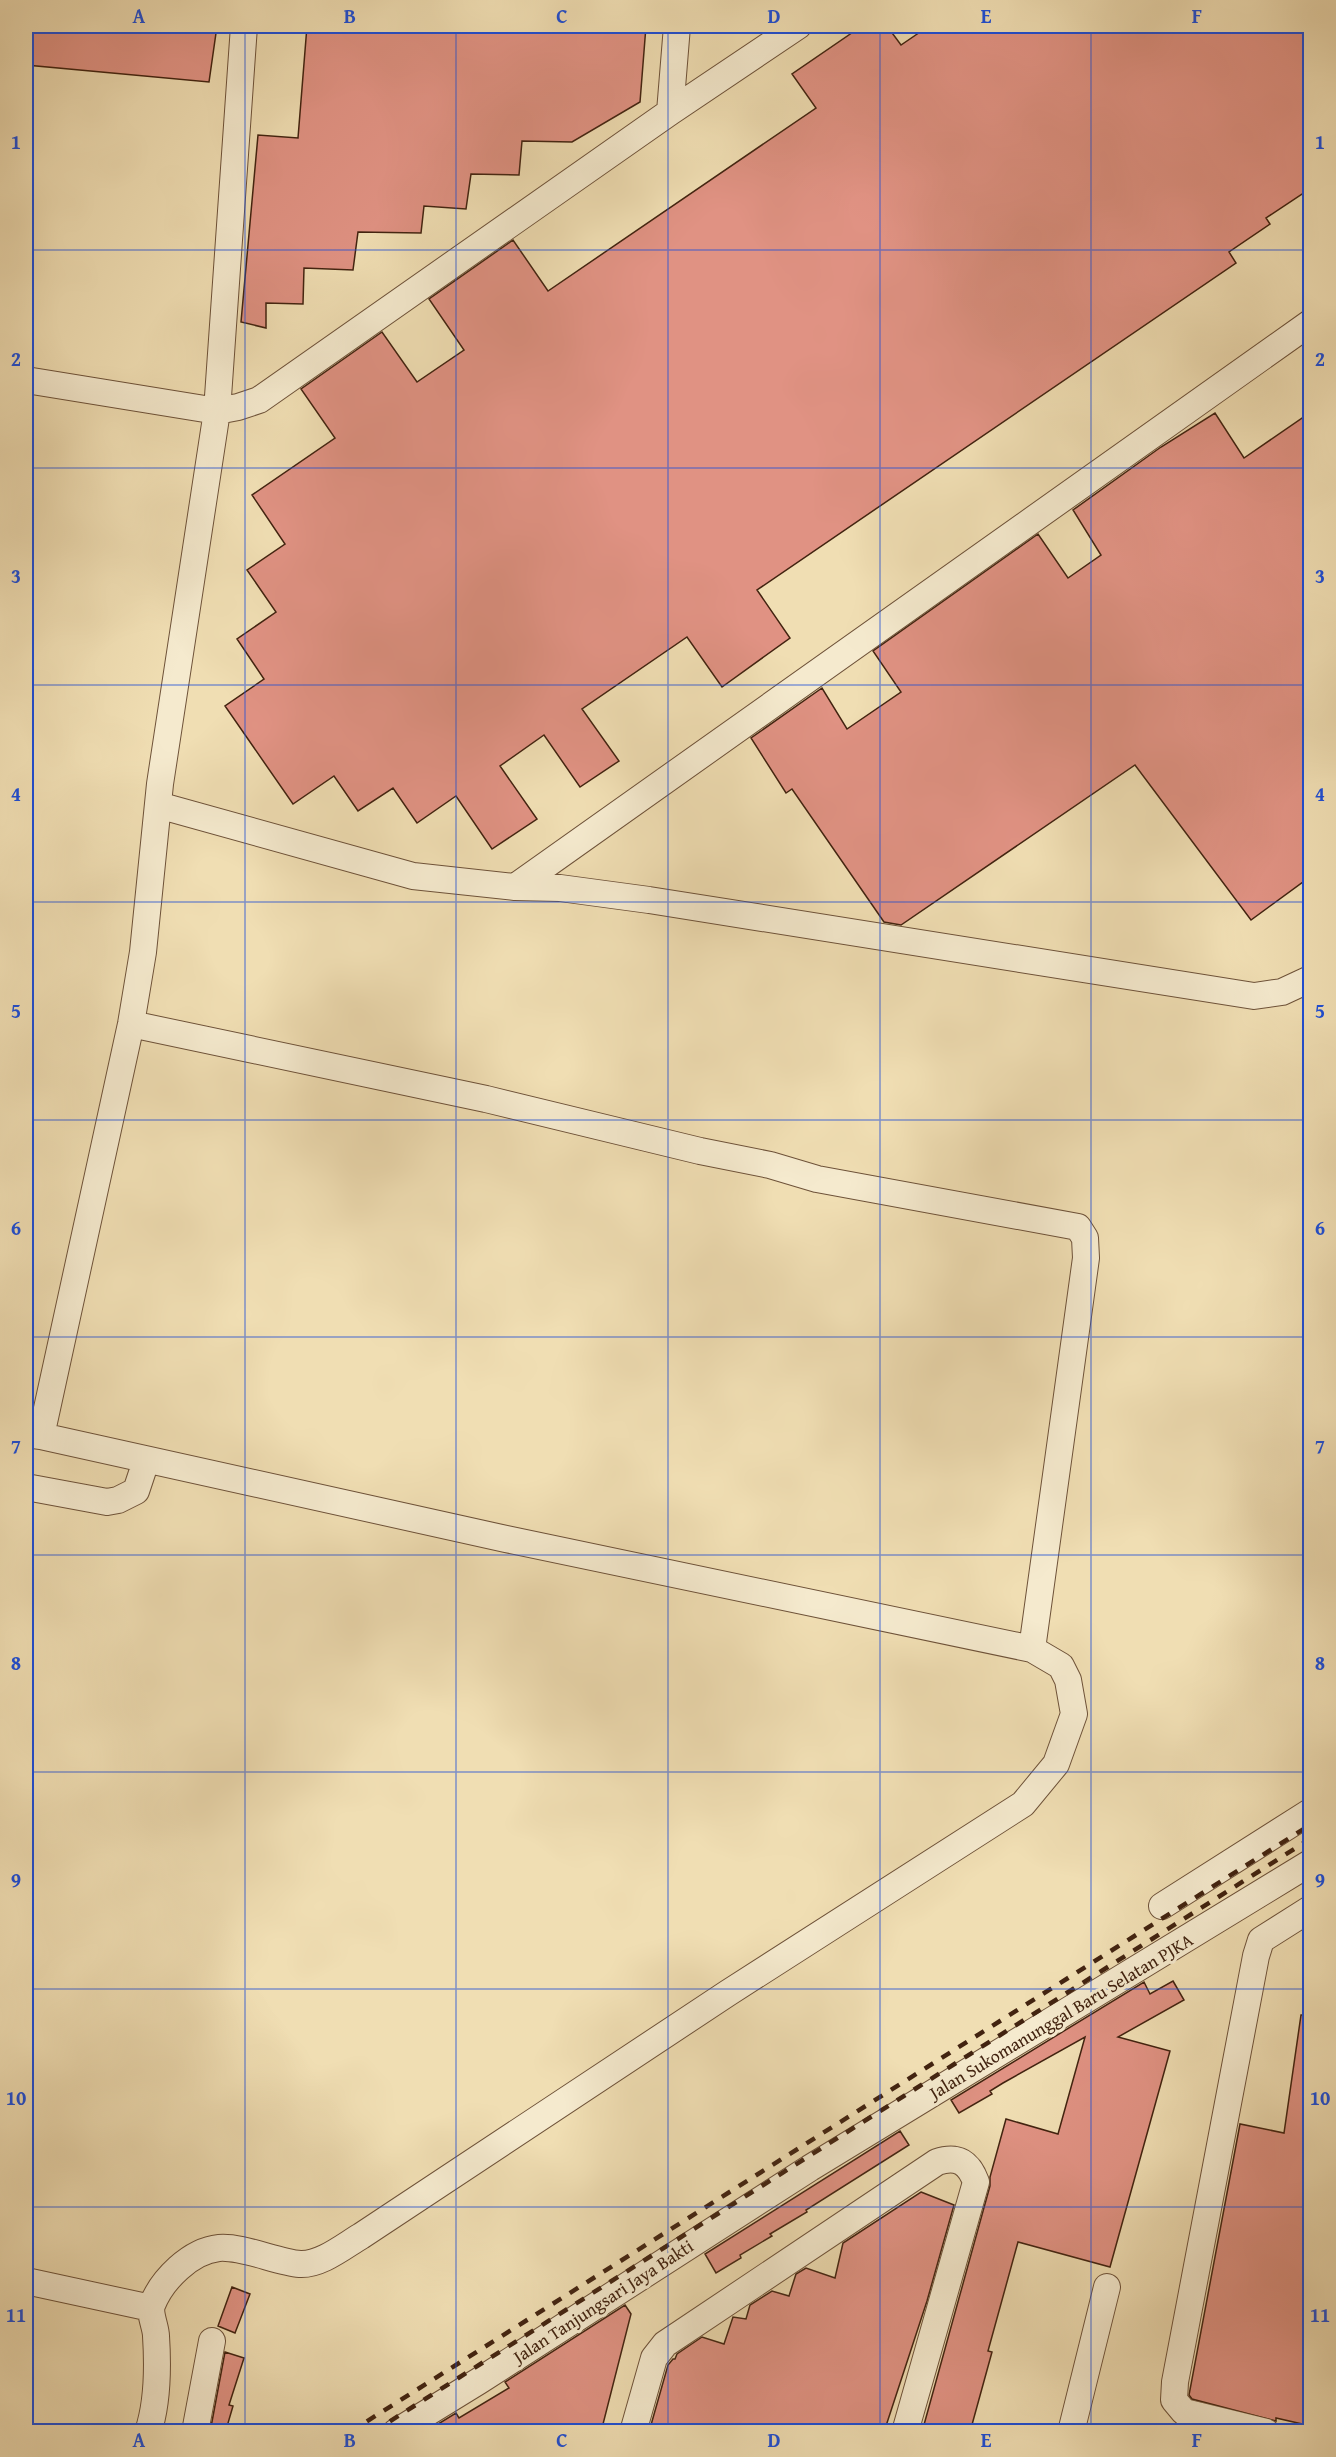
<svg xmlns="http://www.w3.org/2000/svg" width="1336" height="2457" font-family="'Gentium Book Plus',serif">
<rect width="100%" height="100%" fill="#f0deb3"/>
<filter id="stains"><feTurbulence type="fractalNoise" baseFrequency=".00333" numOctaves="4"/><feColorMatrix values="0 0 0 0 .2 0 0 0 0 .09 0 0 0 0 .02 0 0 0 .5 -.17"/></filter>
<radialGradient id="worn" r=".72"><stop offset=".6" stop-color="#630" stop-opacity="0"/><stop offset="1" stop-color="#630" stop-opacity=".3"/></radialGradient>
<path fill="#e09283" stroke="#422310" stroke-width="1.5" d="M26 26H217L209 82 26 65Z
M307 26H646L640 102 572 142 522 141 519 175 471 174 466 209 424 206 421 233 358 232 353 270 304 268 303 304 266 303V328L241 322 258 135 298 138Z
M862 26H887L901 45 929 26H1311V188L1266 218 1270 224 1229 252 1236 263 757 590 790 638 722 687 687 637 582 709 619 761 580 787 544 735 500 766 537 819 492 849 456 796 417 823 393 788 358 811 334 776 293 804 225 706 264 679 237 639 276 612 247 570 285 544 252 495 335 438 301 389 382 332 417 382 464 350 429 299 513 240 548 291 816 108 792 74Z
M1311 412V876L1251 920 1135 765 901 925 884 922 792 789 786 793 751 738 822 688 847 729 901 692 873 651 1038 534 1068 578 1101 555 1073 510 1161 447 1215 413 1244 458Z
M1173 1981 1184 2000 1118 2037 1170 2051 1110 2267 1018 2242 988 2351 992 2352 970 2432H922L990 2186V2177L1006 2119 1058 2134 1085 2037 1003 2083 990 2091 992 2094 959 2113 951 2100 1144 1982 1150 1994Z
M1301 2015H1311V2426L1276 2418V2421L1192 2399 1189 2395 1240 2124 1284 2133Z
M900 2131 909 2145 806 2210 807 2212 770 2234 772 2236 740 2255 741 2258 716 2273 705 2254Z
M921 2192 954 2205 927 2301 884 2432H649L668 2365 673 2359H675L677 2354 702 2337 724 2344 733 2317 746 2319 750 2305 772 2291 789 2296 796 2274 806 2268 835 2278 843 2243Z
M232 2287 250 2294 235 2333 218 2326Z
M625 2305 631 2314 601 2432H425L456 2413 459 2418 509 2388 505 2382Z
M225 2352 244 2358 229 2405 233 2406 226 2430 211 2427Z"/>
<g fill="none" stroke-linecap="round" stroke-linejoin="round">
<defs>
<path id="minor" d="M670 112 677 26
M26 380 217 411 238 407 259 400 670 112 798 26
M158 805 413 876 515 887 560 888 649 900 1254 996 1282 992 1310 979
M515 887 1310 323
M131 1024 486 1099 700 1151 770 1165 817 1179 1078 1227 1085 1238 1086 1258 1032 1649
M26 1434 41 1436 131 1024 143 952 160 784 217 411 244 26
M41 1436 506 1539 1032 1649 1061 1666 1068 1680 1074 1714 1056 1764 1023 1804 728 1993 361 2236C344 2246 321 2265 300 2264 277 2262 242 2246 219 2248 190 2251 162 2280 152 2305 149 2314 156 2327 156 2336 158 2367 158 2402 148 2432
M26 1487 107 1502 118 1500 136 1491 146 1461
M1162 1906 1310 1812
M26 2281 151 2308
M195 2432 212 2341
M396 2432 479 2381 810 2168 1310 1863
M633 2432 654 2358 665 2344 937 2162C958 2155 969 2163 976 2182L905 2432
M1071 2432 1107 2287
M1266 2432 1184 2412 1174 2400 1175 2382 1256 1956 1261 1940 1310 1909"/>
</defs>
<use href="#minor" stroke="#6e5239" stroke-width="28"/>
<use href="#minor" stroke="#f5eace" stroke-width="26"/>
<path stroke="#422310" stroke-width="4.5" stroke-dasharray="10 10" stroke-linecap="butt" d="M350 2432 1310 1825
M373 2432 1310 1839"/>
</g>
<path fill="none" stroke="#1d4ed8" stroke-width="1.5" stroke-opacity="0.55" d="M245 26V2432M456 26V2432M668 26V2432M880 26V2432M1091 26V2432M26 250H1310M26 468H1310M26 685H1310M26 902H1310M26 1120H1310M26 1337H1310M26 1555H1310M26 1772H1310M26 1989H1310M26 2207H1310"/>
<g text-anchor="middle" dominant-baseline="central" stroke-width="6" stroke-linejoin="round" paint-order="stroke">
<g font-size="18" fill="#422310" stroke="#f5eace">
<text transform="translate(1061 2016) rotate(-31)">Jalan Sukomanunggal Baru Selatan PJKA</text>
<text transform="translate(603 2301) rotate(-33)">Jalan Tanjungsari Jaya Bakti</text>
</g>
</g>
<rect width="1336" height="2457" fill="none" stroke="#f0deb3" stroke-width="66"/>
<rect x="33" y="33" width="1270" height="2391" fill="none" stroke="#1d4ed8" stroke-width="2"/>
<g font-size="20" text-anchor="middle" font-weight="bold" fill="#1d4ed8">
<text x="139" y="23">A</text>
<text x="350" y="23">B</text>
<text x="562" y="23">C</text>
<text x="774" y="23">D</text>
<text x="986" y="23">E</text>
<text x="1197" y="23">F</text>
<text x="16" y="149">1</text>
<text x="1320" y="149">1</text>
<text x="16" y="366">2</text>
<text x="1320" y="366">2</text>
<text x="16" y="583">3</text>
<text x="1320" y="583">3</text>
<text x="16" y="801">4</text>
<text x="1320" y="801">4</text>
<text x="16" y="1018">5</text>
<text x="1320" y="1018">5</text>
<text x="16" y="1235">6</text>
<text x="1320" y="1235">6</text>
<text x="16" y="1453">7</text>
<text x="1320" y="1453">7</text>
<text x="16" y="1670">8</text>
<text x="1320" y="1670">8</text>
<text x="16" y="1887">9</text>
<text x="1320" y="1887">9</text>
<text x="16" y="2105">10</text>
<text x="1320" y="2105">10</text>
<text x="16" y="2322">11</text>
<text x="1320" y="2322">11</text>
<text x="139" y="2447">A</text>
<text x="350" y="2447">B</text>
<text x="562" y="2447">C</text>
<text x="774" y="2447">D</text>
<text x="986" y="2447">E</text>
<text x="1197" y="2447">F</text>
</g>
<rect width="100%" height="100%" filter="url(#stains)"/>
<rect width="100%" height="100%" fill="url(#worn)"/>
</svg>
